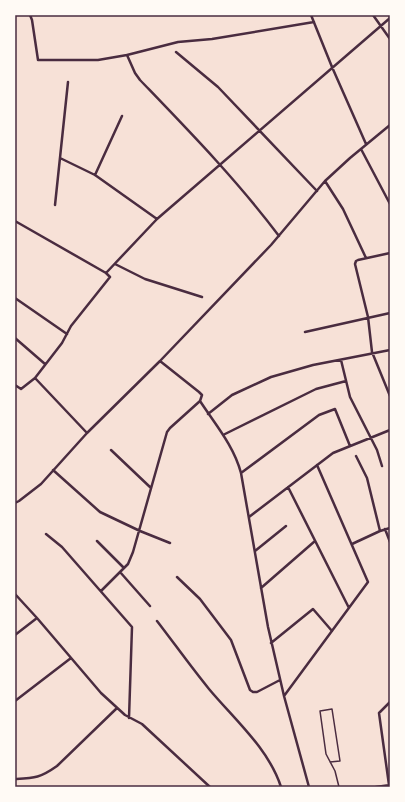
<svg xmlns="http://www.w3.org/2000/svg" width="405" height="802" font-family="Karla,sans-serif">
<rect width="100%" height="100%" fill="#f7e1d7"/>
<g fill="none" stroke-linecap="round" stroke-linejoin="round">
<path stroke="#4a2c40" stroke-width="1.5" d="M330 762 340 761 332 709 320 711 326 754 335 771 339 787"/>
<path stroke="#4a2c40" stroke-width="2.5" d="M30 15 32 20 38 60H98L127 55 178 42 212 39 314 22
M311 15 332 67 366 144
M373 15 390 39
M176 52 218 87 317 191
M127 55 135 73 140 80C189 131 236 179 279 236
M361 149 390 204
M60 158 95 175 157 219
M95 175 122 116
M325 181 343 209 366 258
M55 205 68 82
M15 221 106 273 110 277 71 326 62 343 35 378 87 433
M390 253 358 260 356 261 355 264 368 317 372 352 390 396
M115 264 145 279 202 297
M106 273 157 219 390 18
M15 298 67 334
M305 332 390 313
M15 338 45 364
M341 360 350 397 377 450 382 466
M15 385 21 389 35 378
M200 401C215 424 234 446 241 473L268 627 284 696 309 787
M208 414 232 395 271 377 313 365 390 350
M223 435 316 389 346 381
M111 450 151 488
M356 456 367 478 380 531
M53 470 100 512 140 531 170 543
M241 473 319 415 335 409 350 446
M288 487 349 608
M15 503 19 501 41 484 87 433 160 361 271 245 325 181 350 158 390 125
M249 517 333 453 390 430
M385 529 390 542
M46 534 62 547 132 627 129 718
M97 541 124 568
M352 544 380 531 390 528
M255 551 286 526
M120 572 150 606
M177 577 200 599 231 640 250 690 253 692H257L280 680
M261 588 315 541
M101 591 128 564 133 552 167 432 170 428 200 401 202 395 199 392 160 361
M15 594 37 618 101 693 125 715 142 724 210 787
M157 621C174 643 191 667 209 689 234 719 269 749 281 787
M15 635 37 618
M271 643 313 609 332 631
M284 696 368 582 317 465
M15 701 71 658
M15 779C35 778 40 778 57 766L117 708
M389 785 379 713 390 702
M376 787 390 785"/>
</g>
<rect width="405" height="802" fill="none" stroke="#fffaf5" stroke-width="32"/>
<rect x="16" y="16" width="373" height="770" fill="none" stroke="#4a2c40" stroke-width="1.5"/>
</svg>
